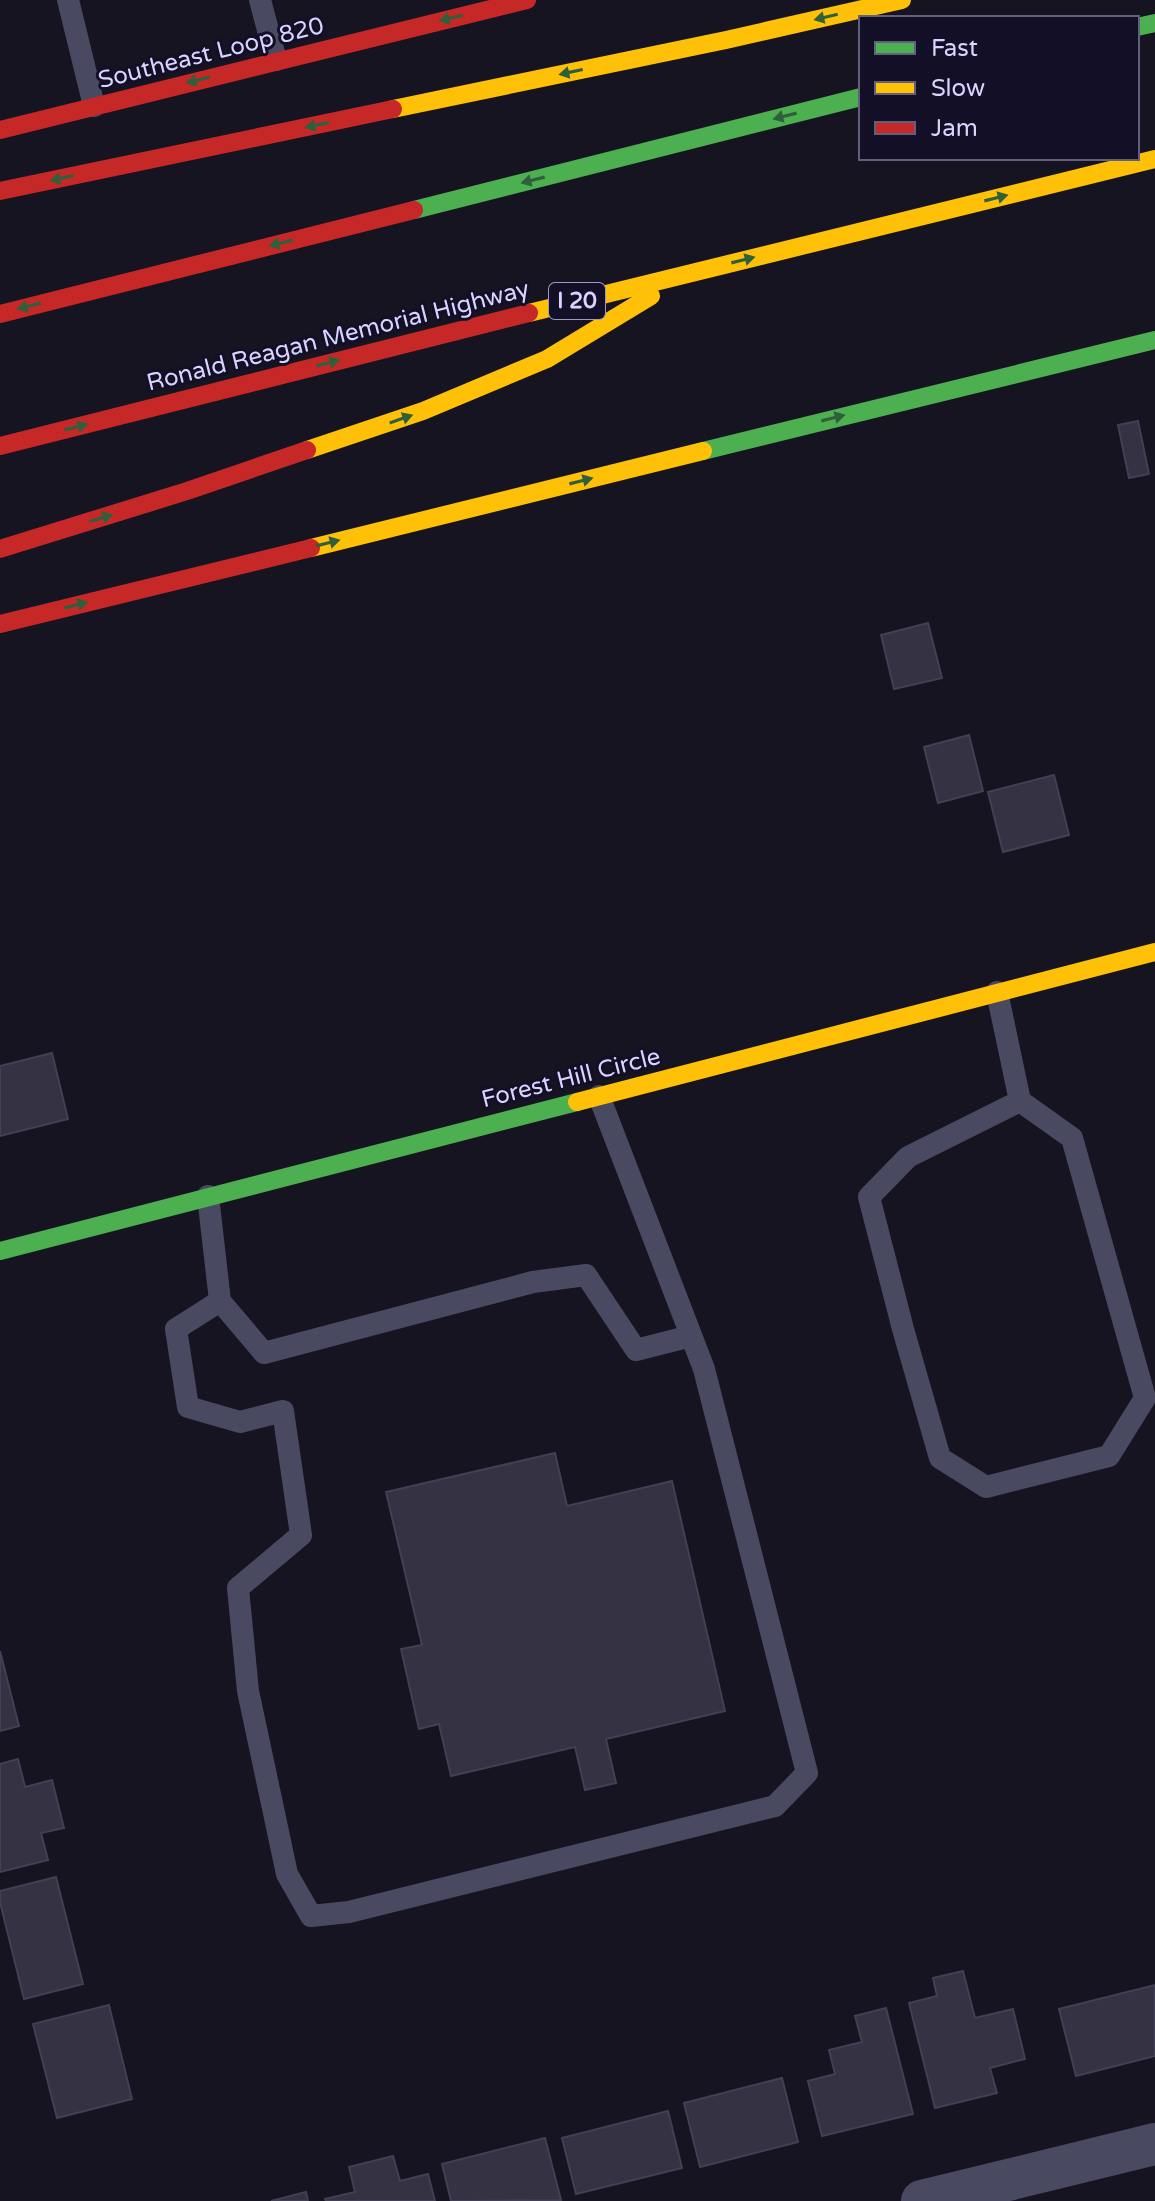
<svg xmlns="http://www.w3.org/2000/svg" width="1155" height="2201" font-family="'Varela Round',sans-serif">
<rect width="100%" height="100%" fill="#161421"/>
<path fill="#343243" stroke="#433f54" stroke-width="2" d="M1138 421 1149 474 1129 478 1118 425Z
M928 623 942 678 894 689 881 635Z
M969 735 983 791 938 803 924 747Z
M1054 775 1069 835 1003 852 988 792Z
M52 1053 68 1119 0 1136V1066Z
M555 1453 567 1506 672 1481 725 1711 606 1739 616 1783 585 1790 575 1747 451 1776 439 1724 419 1729 401 1649 422 1645 386 1492Z
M0 1651 19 1726 0 1731Z
M18 1759 25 1787 52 1780 64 1828 41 1833 48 1860 0 1872V1764Z
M56 1877 83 1984 24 1999 0 1902V1891Z
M963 1971 975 2018 1013 2009 1025 2059 990 2068 997 2093 935 2108 909 2003 937 1996 933 1978Z
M1155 1985V2056L1076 2076 1059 2009Z
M109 2005 132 2099 57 2118 33 2024Z
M886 2008 913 2114 822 2136 808 2081 835 2074 829 2050 862 2042 855 2016Z
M782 2078 798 2142 700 2167 684 2103Z
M668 2111 682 2168 576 2194 562 2138Z
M545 2138 561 2200 451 2201 442 2164Z
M393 2156 400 2181 428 2174 435 2201H326L325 2199 355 2192 349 2167Z
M306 2192 308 2201H271Z"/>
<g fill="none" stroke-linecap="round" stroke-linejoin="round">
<path stroke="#4a4962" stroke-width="22" d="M68 0 94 106
M260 0 276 60
M997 992 1020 1101 908 1157 869 1197 903 1329 940 1458 986 1487 1109 1456 1145 1398 1072 1138 1020 1101
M208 1196 220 1301 176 1329 188 1407 240 1422 283 1411 301 1535 238 1588 248 1691 287 1874 311 1916 349 1912 775 1806 807 1773 704 1369 599 1096
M220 1301 264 1353 533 1282 586 1275 636 1350 691 1336"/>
<path stroke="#4a4962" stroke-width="42" d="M922 2201 1155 2144"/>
<path stroke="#4caf50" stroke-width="18" d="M1137 27 1155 23
M414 210 861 97
M703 451 1155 340
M0 1251 577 1102"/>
<path stroke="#ffc107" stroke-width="18" d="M393 109 726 40 902 0
M529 313 1155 159
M307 450 423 411 547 359 651 296
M311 548 703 451
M577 1102 1155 952"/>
<path stroke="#c62828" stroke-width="18" d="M0 130 527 0
M0 191 393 109
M0 314 414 210
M0 446 529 313
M0 549 187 491 307 450
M0 624 311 548"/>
</g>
<defs><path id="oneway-solid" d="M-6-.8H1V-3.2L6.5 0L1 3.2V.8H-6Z" transform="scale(2)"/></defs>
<g fill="#305f3b">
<use href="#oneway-solid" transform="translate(826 17) rotate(167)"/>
<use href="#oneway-solid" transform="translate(451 18) rotate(166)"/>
<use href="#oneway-solid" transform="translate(571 72) rotate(168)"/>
<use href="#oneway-solid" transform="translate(198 80) rotate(166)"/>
<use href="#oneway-solid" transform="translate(785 116) rotate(166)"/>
<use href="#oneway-solid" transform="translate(317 125) rotate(168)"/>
<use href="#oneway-solid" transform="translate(62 178) rotate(168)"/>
<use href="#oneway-solid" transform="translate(533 180) rotate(166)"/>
<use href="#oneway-solid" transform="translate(996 198) rotate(-14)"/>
<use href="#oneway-solid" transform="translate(281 243) rotate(166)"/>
<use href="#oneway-solid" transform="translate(743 260) rotate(-14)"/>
<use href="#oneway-solid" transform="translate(29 306) rotate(166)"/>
<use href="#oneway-solid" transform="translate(328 363) rotate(-14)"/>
<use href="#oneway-solid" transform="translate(833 418) rotate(-14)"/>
<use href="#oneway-solid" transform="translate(401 419) rotate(-19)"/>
<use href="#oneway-solid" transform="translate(76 427) rotate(-14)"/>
<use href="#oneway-solid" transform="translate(581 481) rotate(-14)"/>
<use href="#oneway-solid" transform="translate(101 518) rotate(-17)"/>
<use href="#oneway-solid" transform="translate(328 543) rotate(-14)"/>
<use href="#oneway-solid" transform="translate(76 605) rotate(-14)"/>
</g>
<g text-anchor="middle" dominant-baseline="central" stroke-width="6" stroke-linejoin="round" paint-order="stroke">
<rect fill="#130f26" stroke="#9e99be" stroke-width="2" x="549" y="283" width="56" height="36" rx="6"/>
<g font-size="22" font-weight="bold" fill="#d9d4ff">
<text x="577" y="301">I 20</text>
</g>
<g font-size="24" fill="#d9d4ff" stroke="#130f26">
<text transform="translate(211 53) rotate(-14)">Southeast Loop 820</text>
<text transform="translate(338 336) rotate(-14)">Ronald Reagan Memorial Highway</text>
<text transform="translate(571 1078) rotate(-14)">Forest Hill Circle</text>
</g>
</g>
<rect x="859" y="16" width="280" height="144" fill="#130f26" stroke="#625e7d" stroke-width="2"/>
<rect x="875" y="42" width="40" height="12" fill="#4caf50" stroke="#625e7d" stroke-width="2"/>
<text x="931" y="56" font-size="24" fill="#d9d4ff">Fast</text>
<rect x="875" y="82" width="40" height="12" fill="#ffc107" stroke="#625e7d" stroke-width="2"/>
<text x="931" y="96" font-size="24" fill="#d9d4ff">Slow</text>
<rect x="875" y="122" width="40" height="12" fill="#c62828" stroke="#625e7d" stroke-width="2"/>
<text x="931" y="136" font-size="24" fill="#d9d4ff">Jam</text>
</svg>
